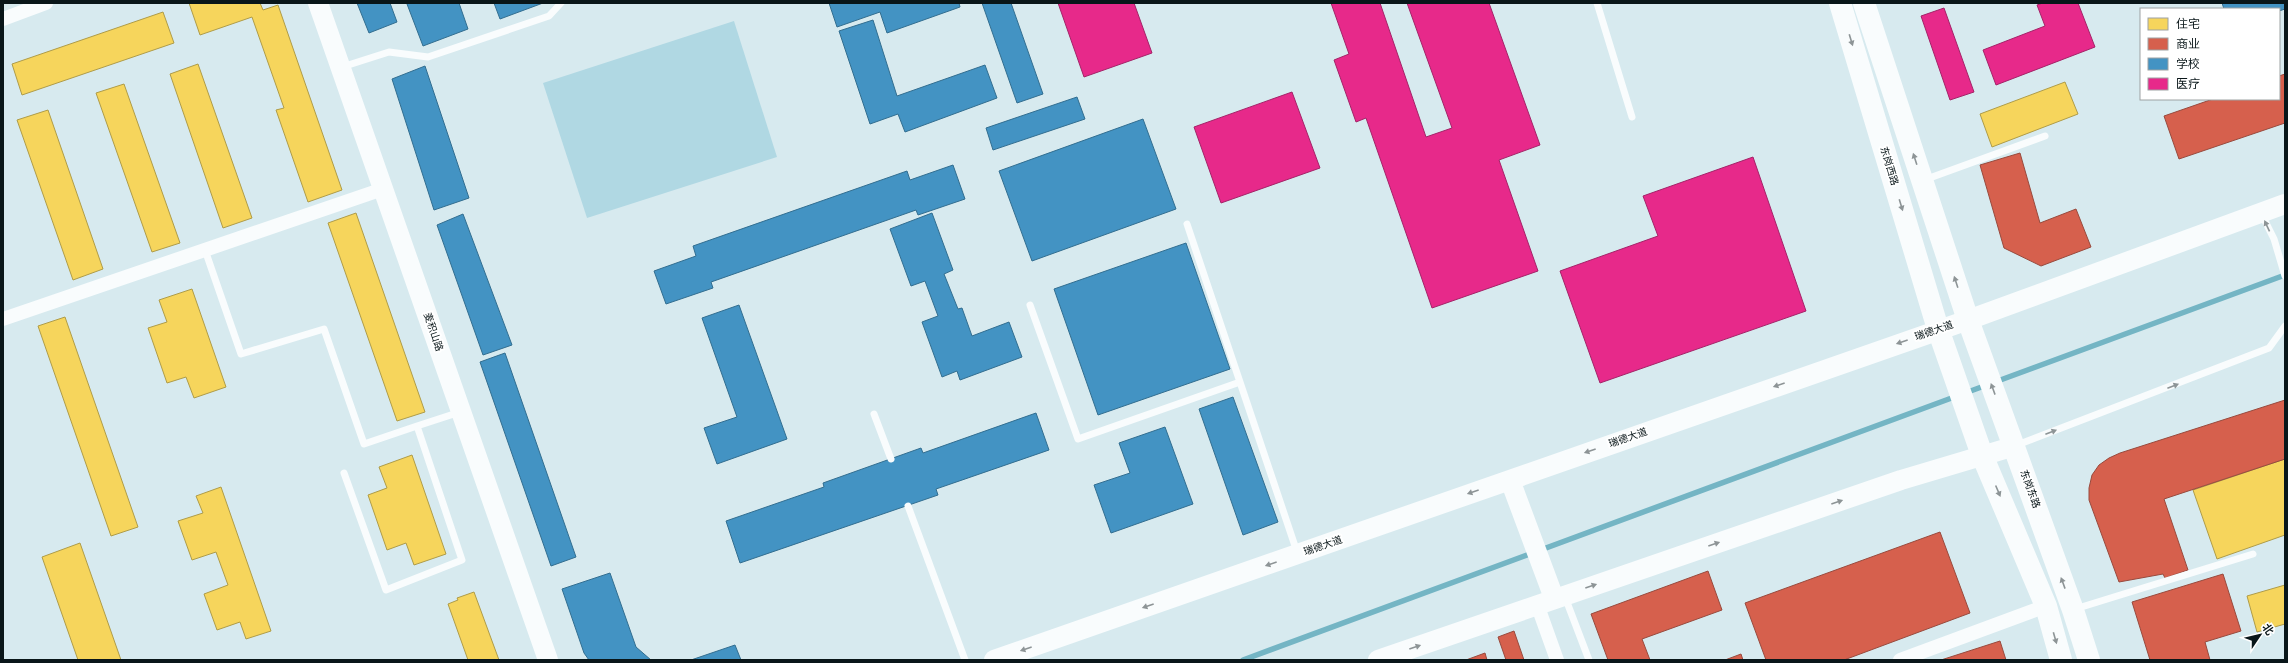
<svg xmlns="http://www.w3.org/2000/svg" width="2288" height="663" font-family="'Fira Sans','Noto Sans SC',sans-serif">
<rect width="100%" height="100%" fill="#d7eaef"/>
<path fill="#b0d8e3" d="M734 21 777 157 587 218 543 83Z"/>
<path fill="#f6d55c" stroke="#af9c48" d="M189 3H260L263 10 278 5 342 190 308 202 276 110 284 108 252 17 200 35Z
M163 12 174 43 22 95 12 64Z
M198 64 252 218 223 228 170 74Z
M2065 82 2078 114 1992 147 1980 114Z
M124 84 180 243 152 252 96 93Z
M48 110 103 269 73 280 17 120Z
M356 213 425 412 397 421 328 223Z
M192 289 226 387 194 398 186 377 167 383 148 328 167 322 159 300Z
M65 317 138 527 111 536 38 326Z
M412 455 446 554 414 565 406 543 387 550 368 495 387 488 379 467Z
M2285 459V535L2217 559 2193 490Z
M221 487 271 631 246 639 240 622 217 630 204 594 228 585 216 552 192 560 178 521 203 513 196 496Z
M80 543 121 660H78L42 557Z
M2285 585V624L2257 632 2247 596Z
M474 592 499 660H468L448 604 458 600 457 598Z"/>
<path fill="#d6604d" stroke="#984a3d" d="M2285 74V123L2179 159 2164 116 2213 99H2279V76Z
M2020 153 2040 223 2076 209 2091 247 2041 266 2004 248 1980 165Z
M2285 400V459L2164 499 2188 570 2165 578 2163 574 2119 582 2089 500V488L2092 475 2099 465 2109 458 2120 453Z
M1940 532 1970 613 1844 660H1766L1745 603Z
M1708 571 1722 610 1642 639 1650 660H1608L1591 614Z
M2223 574 2241 631 2205 642 2210 660H2150L2132 602Z
M1514 631 1524 660H1506L1498 637Z
M2000 641 2006 660H1941Z
M1485 653 1487 660H1466Z
M1741 654 1743 660H1725Z"/>
<path fill="#4393c3" stroke="#326e90" d="M357 3H390L397 22 369 33Z
M410 3H459L468 29 423 46 407 4Z
M494 3H543L500 19Z
M829 3H959L960 7 887 33 880 12 837 27Z
M982 3H1011L1043 94 1017 103Z
M2222 3H2285V9L2279 11V9H2224Z
M873 20 897 96 985 65 997 98 905 132 898 114 870 124 839 31Z
M425 66 469 198 434 210 392 79Z
M1077 97 1085 119 993 150 986 128Z
M1143 119 1176 209 1032 261 999 171Z
M953 165 965 199 918 215 916 210 711 282 713 288 666 304 654 271 696 256 693 246 907 171 910 180Z
M932 213 953 270 944 274 958 309 962 308 972 336 1009 322 1022 357 960 380 957 371 942 377 922 322 938 316 925 281 911 286 890 229Z
M463 214 512 345 483 355 437 225Z
M1186 243 1230 369 1098 415 1054 289Z
M739 305 787 439 717 464 704 428 737 417 702 318Z
M505 353 576 557 551 566 480 362Z
M1233 397 1278 522 1243 535 1199 409Z
M1036 413 1049 450 936 489 938 495 740 563 726 521 824 487 823 483 921 448 923 453Z
M1165 427 1193 504 1111 533 1094 485 1130 473 1119 443Z
M610 573 636 647 651 660H589L584 653 562 589Z
M735 645 741 660H691Z"/>
<path fill="#e7298a" stroke="#a42368" d="M1058 3H1134L1152 53 1084 77Z
M1331 3H1380L1426 137 1452 128 1407 3H1489L1540 145 1499 160 1538 271 1432 308 1366 118 1356 122 1334 60 1349 54Z
M2043 3H2078L2095 47 1996 85 1983 50 2045 26 2037 5Z
M1944 8 1974 92 1950 100 1921 16Z
M1292 92 1320 168 1221 203 1194 127Z
M1753 157 1806 311 1600 383 1560 271 1658 236 1643 196Z"/>
<g fill="none" stroke-linecap="round" stroke-linejoin="round">
<path stroke="#74b5c4" stroke-width="5.5" d="M1995 382 2285 275
M1965 393 1987 385
M1243 660 1957 396"/>
<path stroke="#f9fcfd" stroke-width="7" d="M1597 3 1632 117
M342 67 389 52 428 57 549 16 561 3
M1924 180 2045 136
M2261 213 2274 239 2285 276
M1187 224 1297 552
M205 250 241 354 324 329 364 444 417 426 462 560 386 590 344 473
M1030 305 1078 439 1240 382
M874 414 891 459
M417 426 460 412
M2017 445 2269 348 2285 326
M908 506 965 660
M1565 597 1589 660
M2075 609 2253 554"/>
<path stroke="#f9fcfd" stroke-width="14" d="M3 19 46 3
M3 319 383 189
M1537 604 1557 660
M1900 660 2046 606"/>
<path stroke="#f9fcfd" stroke-width="20" d="M318 3 548 660
M1510 480 1554 598
M994 660 1968 320 2285 204
M1378 660 1901 480 2015 446"/>
<path stroke="#f9fcfd" stroke-width="22" d="M1840 3 1938 329 1982 455 2046 606 2061 660
M1864 3 1968 320 2073 610 2089 660"/>
</g>
<defs><path id="oneway-solid" d="M-6-.8H1V-3.2L6.5 0L1 3.2V.8H-6Z"/></defs>
<g fill="#8d9496">
<use href="#oneway-solid" transform="translate(1851 40) rotate(73)"/>
<use href="#oneway-solid" transform="translate(1915 159) rotate(-108)"/>
<use href="#oneway-solid" transform="translate(1901 205) rotate(73)"/>
<use href="#oneway-solid" transform="translate(2267 226) rotate(-115)"/>
<use href="#oneway-solid" transform="translate(1956 282) rotate(-108)"/>
<use href="#oneway-solid" transform="translate(1902 342) rotate(161)"/>
<use href="#oneway-solid" transform="translate(1779 385) rotate(161)"/>
<use href="#oneway-solid" transform="translate(2173 386) rotate(-21)"/>
<use href="#oneway-solid" transform="translate(1993 389) rotate(-110)"/>
<use href="#oneway-solid" transform="translate(2051 432) rotate(-21)"/>
<use href="#oneway-solid" transform="translate(1590 451) rotate(161)"/>
<use href="#oneway-solid" transform="translate(1998 491) rotate(67)"/>
<use href="#oneway-solid" transform="translate(1473 492) rotate(161)"/>
<use href="#oneway-solid" transform="translate(1837 502) rotate(-19)"/>
<use href="#oneway-solid" transform="translate(1714 544) rotate(-19)"/>
<use href="#oneway-solid" transform="translate(1271 564) rotate(161)"/>
<use href="#oneway-solid" transform="translate(2063 583) rotate(-110)"/>
<use href="#oneway-solid" transform="translate(1591 586) rotate(-19)"/>
<use href="#oneway-solid" transform="translate(1148 606) rotate(161)"/>
<use href="#oneway-solid" transform="translate(2055 638) rotate(74)"/>
<use href="#oneway-solid" transform="translate(1415 647) rotate(-19)"/>
<use href="#oneway-solid" transform="translate(1026 649) rotate(161)"/>
</g>
<g text-anchor="middle" dominant-baseline="central" stroke-width="4" stroke-linejoin="round" paint-order="stroke">
<g font-size="10" fill="#091619" stroke="#fff">
<text transform="translate(1889 166) rotate(73)">东岗西路</text>
<text transform="translate(1934 331) rotate(-19)">瑞德大道</text>
<text transform="translate(433 332) rotate(71)">麦积山路</text>
<text transform="translate(1628 438) rotate(-19)">瑞德大道</text>
<text transform="translate(2030 489) rotate(70)">东岗东路</text>
<text transform="translate(1323 546) rotate(-19)">瑞德大道</text>
</g>
</g>
<rect width="2288" height="663" fill="none" stroke="#091619" stroke-width="8"/>
<rect x="2140" y="8" width="140" height="92" fill="#ffffff" stroke="#9da2a3"/>
<rect x="2148" y="18" width="20" height="12" fill="#f6d55c" stroke="#9da2a3"/>
<text x="2176" y="28" font-size="12" fill="#091619">住宅</text>
<rect x="2148" y="38" width="20" height="12" fill="#d6604d" stroke="#9da2a3"/>
<text x="2176" y="48" font-size="12" fill="#091619">商业</text>
<rect x="2148" y="58" width="20" height="12" fill="#4393c3" stroke="#9da2a3"/>
<text x="2176" y="68" font-size="12" fill="#091619">学校</text>
<rect x="2148" y="78" width="20" height="12" fill="#e7298a" stroke="#9da2a3"/>
<text x="2176" y="88" font-size="12" fill="#091619">医疗</text>
<g transform="translate(2260 635) rotate(55)" stroke="#ffffff" stroke-width="3" paint-order="stroke">
<path d="M0-3L7 15L0 10L-7 15Z" fill="#091619"/>
<text y="-6" font-size="11" font-weight="bold" text-anchor="middle" fill="#091619">北</text>
</g>
</svg>
